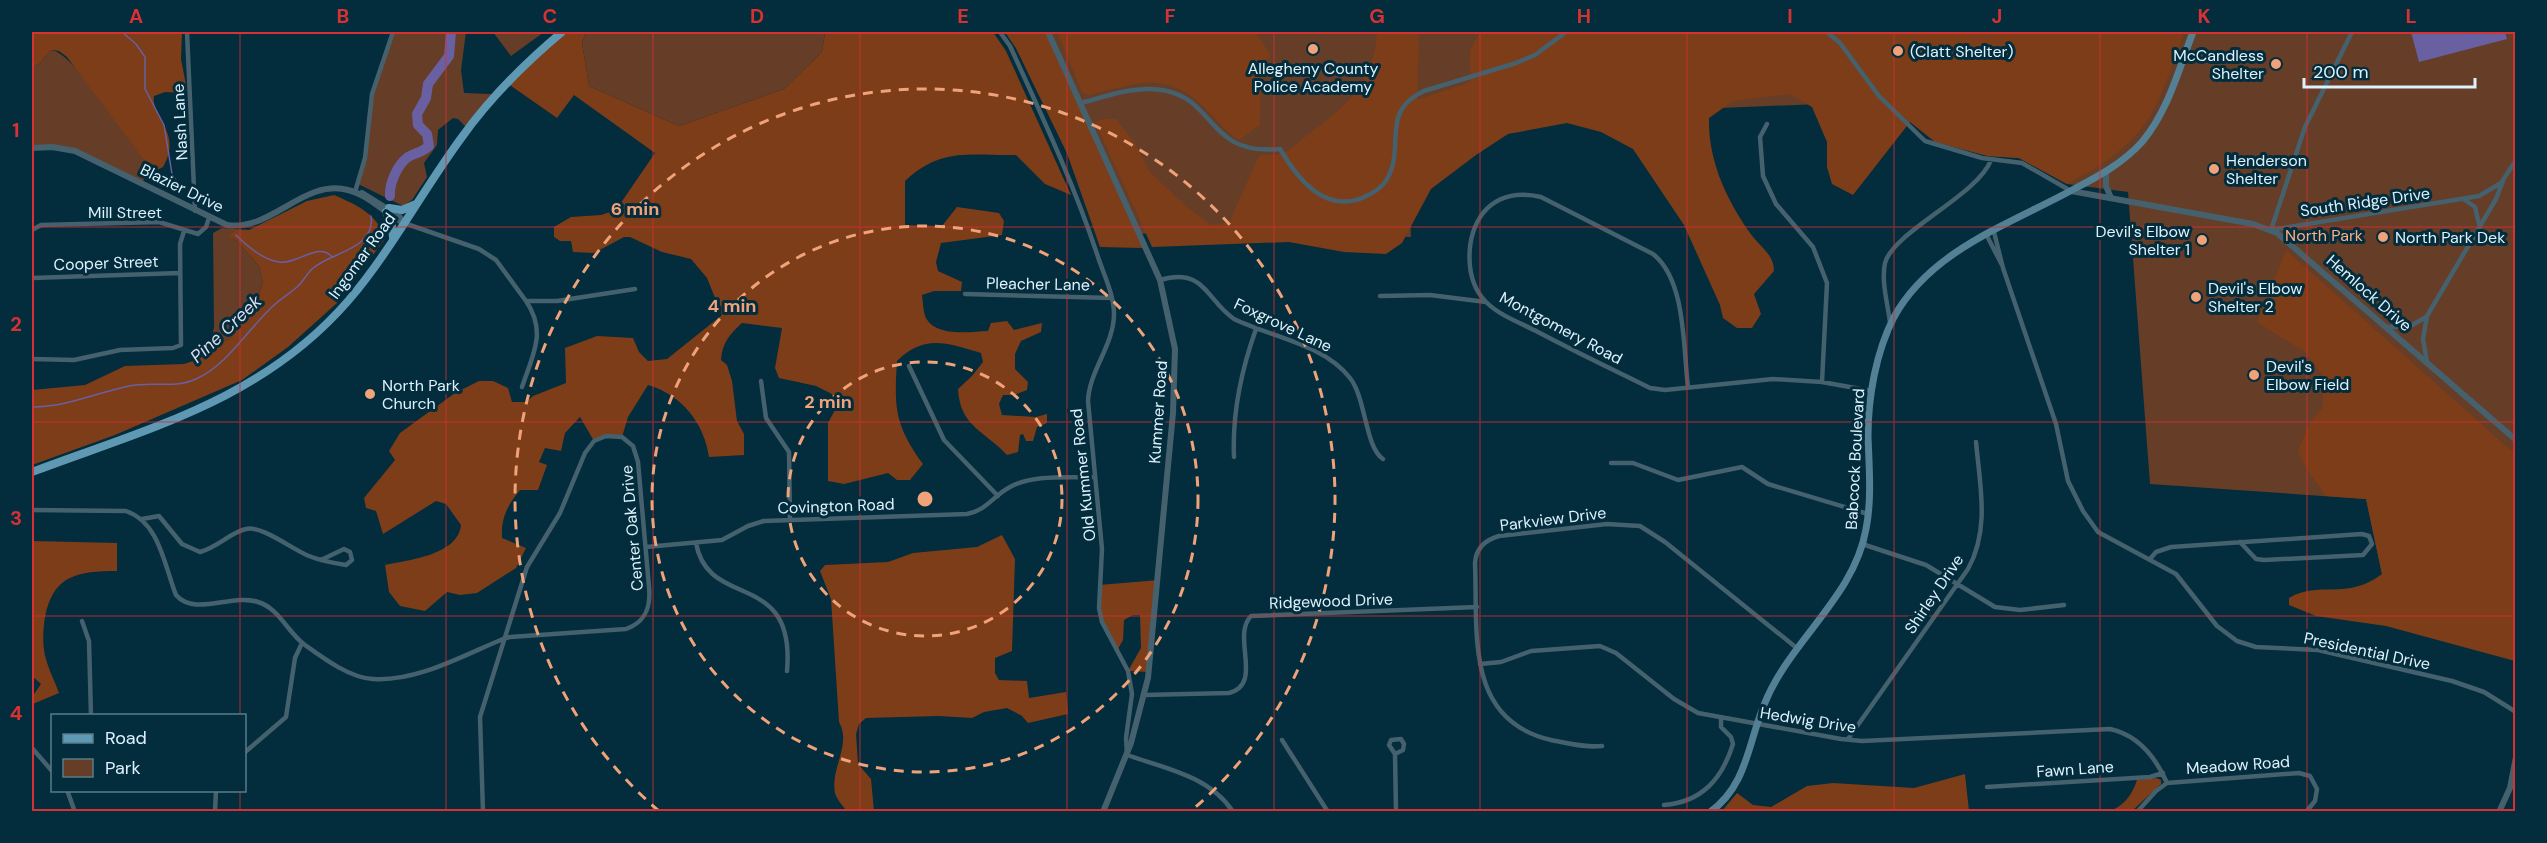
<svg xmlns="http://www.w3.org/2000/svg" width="2547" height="843" font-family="'DM Sans',sans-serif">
<rect width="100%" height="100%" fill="#032c3c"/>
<path fill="#663d27" d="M393 32H466L461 70 464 93 491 94 494 97 468 129 458 119 453 118 438 130 437 145 424 163 427 177 412 200 403 206 358 184 364 165 368 112Z
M493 32H544L511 56Z
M586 32H825L822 52 784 89 679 126 589 86 582 43Z
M1005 32H2515V568L2382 574 2366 499 2150 484 2128 192 2067 184 2019 158 1988 156 1942 144 1916 100 1407 121 1411 237 1096 233 1067 153 1016 48Z
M51 50C73 52 127 135 143 157L153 172 146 176 142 183 75 151 32 148V67L39 64Z
M222 228 236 229 229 236 235 239 259 266 263 283 254 308 229 339 210 347 214 327 213 233Z"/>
<path fill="#7d3d18" d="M32 32H182L181 59 187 90 183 93 165 92 154 96C151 119 183 132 163 167L153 172 67 57 59 51 51 50 39 64 32 67Z
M562 32H586L582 43 589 86 679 126 784 89 822 52 825 32H993L1006 51 1071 195 1045 184 1016 155C969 156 942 147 905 181V225L942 226 957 207 999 213 1004 221 1002 235 941 243 936 262 938 271 962 282 961 291H934L922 295C923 301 923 312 926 318 936 337 971 332 988 331L991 323 1007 321 1014 330 1042 323 1041 332 1021 341 1015 354V369L1028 382 1027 390 1014 395H1003L999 404 1002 415 1036 417 1047 414V423L1037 427 1033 441H1026L1023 434 1020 435 1018 452 1007 455C985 431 960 427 958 389L972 376 983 362 981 353C946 343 925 334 897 361 894 409 895 425 923 464L910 480H897L888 473 844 484 828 481V423L835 410 832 394 816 386 779 378 775 368 782 328 742 323C730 334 722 343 721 360L727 365 732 381 737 421 744 434V455L709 457C704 423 682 395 648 385L628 417 622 437 617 435 594 441 580 417 565 433 561 451 545 448 539 462 547 465 538 490H520C507 506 501 518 502 538L526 548 516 568 477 593 460 595 447 592 425 611 400 606 389 592 385 565C409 560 458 555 461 525L446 504 436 501 383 534 376 511 366 508 364 498 395 460 389 451 400 433 455 393 479 381H493L508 388 512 402H526L533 396 566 383 565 348 597 336 633 338 639 352 648 361 667 359 722 315 707 278 691 259 662 252 630 237H624L594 253 573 252 571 241H560L554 237V227L571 217 601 215 616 210 655 153 574 95 557 118 507 83Z
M1005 32H1045L1143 248 1100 247 1067 153 1016 48Z
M1057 32H1255L1267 49 1270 57 1261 70 1260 125 1239 140C1222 130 1211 112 1195 99 1159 71 1129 86 1089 95L1082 92Z
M1377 32H1419L1417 100 1470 82V50L1480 32H2184C2155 115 2149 141 2067 184L2019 158 1988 156 1935 142 1910 122 1853 195 1832 184 1827 167V142L1812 107 1790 94 1733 101 1709 118C1708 160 1726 199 1750 233 1760 247 1774 254 1774 271L1754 294 1761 314 1752 328H1737L1723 318 1720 305 1684 225 1633 149 1601 132 1567 123 1508 134 1476 155 1431 189 1402 243 1386 254 1344 252 1289 242 1152 247 1095 122 1103 119H1116L1136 145 1149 171 1188 208 1211 225 1229 223 1259 155H1276L1288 151C1333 113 1373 95 1377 32Z
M334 195C357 205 378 214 385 239L337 303 288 347 242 380 115 435 32 465V390L85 385 125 366 184 364 199 359 210 347 229 339 254 308 263 283 259 266 235 239 228 236 236 229 249 230 307 201Z
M2286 250 2515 454V661L2386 626 2316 616 2289 605V598C2318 580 2347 601 2382 574L2366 499 2326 496 2306 468 2298 451 2309 424 2323 407V376L2305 352 2257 322Z
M1002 535 1015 559 1012 651 995 658V673L999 680 1027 681 1029 698 1066 692 1068 714 1028 723 1022 716 1007 708 984 712 972 718 939 716 866 718 859 724 856 734 858 764 871 779 874 811 845 809C842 805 836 798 835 793 830 768 852 745 839 722L831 599 820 571 825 565 888 562 913 553 977 547Z
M32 541 117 543V571C78 571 53 575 45 617 43 629 42 647 46 659 49 670 55 682 59 693L33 704 32 697 41 684 32 676Z
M1159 580 1149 672 1128 671 1141 648 1140 615H1133L1124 620 1123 640 1118 649 1102 622 1099 585Z
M1965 774 1969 811H1722L1737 793 1753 805 1771 807 1807 786 1833 783 1914 788Z
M2156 778 2161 780V784L2132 811 2108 812C2124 806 2132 795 2137 780Z"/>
<path fill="#6860a1" d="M2411 32H2505L2507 39 2419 62Z"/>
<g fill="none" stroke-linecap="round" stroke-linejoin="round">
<path stroke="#6860a1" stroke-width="1.5" d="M122 32 136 44 145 57V89L164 125 172 174 179 185 178 190
M236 235C247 246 264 260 279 262 297 265 319 241 332 257
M32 407C66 407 96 393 129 386 151 381 175 389 196 379 226 366 246 332 269 310 277 301 288 295 297 287 303 282 306 275 312 269 330 252 376 250 371 216"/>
<path stroke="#6860a1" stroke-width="10" d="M390 196C389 184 397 165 408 157 416 152 422 153 429 146L427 134 418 125 417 114 426 98 428 84 449 56 451 32"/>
<path stroke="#45616d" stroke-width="4.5" d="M187 32 195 211
M1000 32 1010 46C1042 116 1074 184 1098 257 1104 275 1114 295 1114 314 1114 345 1089 371 1088 401L1102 549 1099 608 1102 622 1128 671 1132 694 1126 738 1127 755C1164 768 1210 776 1233 812
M1827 32 1840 43 1879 96 1925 141 1982 158 2022 163 2071 191
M1081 103C1107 96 1139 84 1167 91 1216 102 1209 156 1280 149 1297 178 1324 213 1362 198 1372 194 1382 188 1387 179 1406 146 1379 112 1424 91L1516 63 1535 55 1566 32
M1767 124 1760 137 1763 176 1776 204 1813 247 1827 283 1822 382
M355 192 365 158 372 94 393 32
M2465 200 2475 207 2479 224
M404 223 479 249 496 260 526 301H557L635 289
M32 230 41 225 159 222 198 234 206 227 209 218
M2271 230 2479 196 2501 183 2516 160
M2271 230 2305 127 2352 32
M1994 232 2003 268 2056 424 2068 481 2083 511 2098 532 2176 574 2217 626 2237 641 2256 647 2318 650 2452 681 2484 692 2516 712
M1987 236 2002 265
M32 278 180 273
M1160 280C1205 267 1206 300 1234 319 1271 337 1324 344 1350 378 1366 398 1365 447 1383 459
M965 294 1112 298
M1380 296 1430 295 1486 302
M1890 323C1888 304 1881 282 1885 263 1893 232 1978 195 1991 160
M2387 327H2409L2426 317
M32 359 74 360 120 350 173 348 181 345 180 244 184 231
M2427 362 2423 339 2427 316 2496 199 2503 181
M909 366 944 440 998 496
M761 381 766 418 789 452 790 519
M522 387C533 354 547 332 526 301
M1688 387C1683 347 1686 280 1653 254L1541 197C1519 192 1498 195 1483 213 1465 237 1464 280 1486 302 1500 316 1521 323 1538 332 1570 349 1603 365 1636 381L1650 388 1665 390 1773 379 1822 382 1872 391
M1234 457C1232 412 1241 371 1256 329
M1611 463H1633L1678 480 1742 467 1768 484 1868 514
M32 510 126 511C160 523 164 565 176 595 195 617 232 593 258 602 279 608 288 633 305 645 323 658 350 678 373 679 417 682 464 655 503 639L510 637 626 629C646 622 651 607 649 587L638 462 633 446 622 437 606 436 594 441 585 453 560 513 527 567 480 717 483 812
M142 519 159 516 182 544 200 552C218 547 231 532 246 529 262 525 293 550 309 556 321 561 333 563 346 565L352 560 350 552 344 549 321 560
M696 543C708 611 796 568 787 671
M1862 544 1926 565 1995 607 2020 610 2064 605
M646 547 722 540 748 526 764 521 967 514C987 510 993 496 1010 487 1034 474 1068 478 1094 477
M2150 559 2156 552 2171 547 2362 534 2369 536 2372 544 2363 555 2264 560 2256 559 2240 542
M82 621 89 641 91 716
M1480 664 1501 662 1531 651 1600 646 1616 653 1674 699 1698 713 1841 739 1862 741 2110 729C2138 735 2156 758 2167 783
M1144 695 1229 693C1264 684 1231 636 1251 616L1477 607
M1848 739 1968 569C1990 529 1980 486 1976 442
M1282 740 1328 812
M1602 746C1585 748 1568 743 1551 740 1464 720 1478 632 1475 563 1476 548 1485 540 1499 536L1607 524 1640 526 1665 542 1798 649
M32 748 52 771
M244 753 286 717 295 658 302 643
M1395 754 1403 750 1404 744 1401 739 1391 740 1389 745 1395 754 1396 812
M1987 787 2150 777 2163 773
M67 790 75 812
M1664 805C1702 802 1722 779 1733 744L1731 737 1721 727V719
M215 812 216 790
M2137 812 2156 791 2167 783 2299 773 2310 776 2317 789 2315 801 2306 812"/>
<path stroke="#45616d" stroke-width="6" d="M1048 32 1160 280 1175 349 1173 413 1148 678 1131 743 1103 812
M32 148 52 147 75 151 227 225C271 232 304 178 348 190 369 195 385 214 404 223
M2106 172V186L2111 198
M2071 191 2253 224 2277 233 2516 440
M362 193 399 216 404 223
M2499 812 2510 788 2516 757"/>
<path stroke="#538094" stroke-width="7" d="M1710 812C1747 786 1748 743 1764 705 1789 641 1854 598 1866 529 1872 499 1869 466 1868 436 1868 397 1876 352 1894 317 1931 250 2010 224 2074 189 2099 176 2123 163 2142 142 2168 111 2179 69 2193 32"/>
<path stroke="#5e98b3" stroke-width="8" d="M389 208 402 210 416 204
M386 212 392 226 393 238
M32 472C149 428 262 400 348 301 391 251 422 191 462 137 490 98 525 63 562 32"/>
</g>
<path fill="none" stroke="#d63233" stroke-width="1.5" stroke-opacity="0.55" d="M240 32V716M446 32V812M653 32V812M860 32V812M1067 32V812M1274 32V812M1480 32V812M1687 32V812M1894 32V812M2100 32V812M2307 32V812M32 227H2516M32 422H2516M32 616H2516M240 790V812"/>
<g fill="none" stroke="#f0a279" stroke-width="3" stroke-dasharray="10 8">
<circle cx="925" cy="499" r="137"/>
<circle cx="925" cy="499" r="273"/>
<path d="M659 811A410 410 0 1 1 1191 811"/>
</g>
<g fill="#f0a279" stroke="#032c3c" stroke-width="2">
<circle cx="1313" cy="49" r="6"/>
<circle cx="1898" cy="51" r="6"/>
<circle cx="2276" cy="64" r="6"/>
<circle cx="2214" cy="169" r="6"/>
<circle cx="2383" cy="237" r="6"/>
<circle cx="2202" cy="240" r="6"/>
<circle cx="2196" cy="297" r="6"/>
<circle cx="2254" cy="375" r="6"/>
<circle cx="370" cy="394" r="6"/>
</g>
<g text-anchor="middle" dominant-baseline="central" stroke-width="6" stroke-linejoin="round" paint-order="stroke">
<g font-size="16" fill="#ddf2fc" stroke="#032c3c" text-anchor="start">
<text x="1910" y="51">(Clatt Shelter)</text>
<text x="2264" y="55" text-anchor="end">McCandless<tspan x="2264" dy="18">Shelter</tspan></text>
<text x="1313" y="68" text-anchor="middle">Allegheny County<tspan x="1313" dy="18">Police Academy</tspan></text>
<text x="2226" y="160">Henderson<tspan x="2226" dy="18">Shelter</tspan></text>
<text x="2190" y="231" text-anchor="end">Devil's Elbow<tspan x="2190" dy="18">Shelter 1</tspan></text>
<text x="2395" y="237">North Park Dek</text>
<text x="2208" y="288">Devil's Elbow<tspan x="2208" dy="18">Shelter 2</tspan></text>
<text x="2266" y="366">Devil's<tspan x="2266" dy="18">Elbow Field</tspan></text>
<text x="382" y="385">North Park<tspan x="382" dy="18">Church</tspan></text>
</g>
<g font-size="16" fill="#ddf2fc" stroke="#032c3c">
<text transform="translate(180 122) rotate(-93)">Nash Lane</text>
<text transform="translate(182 188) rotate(26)">Blazier Drive</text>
<text transform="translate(2365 202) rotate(-8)">South Ridge Drive</text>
<text x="125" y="212">Mill Street</text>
<text transform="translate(362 256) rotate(-54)">Ingomar Road</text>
<text transform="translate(106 263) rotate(-2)">Cooper Street</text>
<text transform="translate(1038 284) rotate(1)">Pleacher Lane</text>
<text transform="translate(2369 293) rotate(41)">Hemlock Drive</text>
<text transform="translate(1283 325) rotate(25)">Foxgrove Lane</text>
<text transform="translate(1561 328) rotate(28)">Montgomery Road</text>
<text transform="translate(1158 412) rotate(-86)">Kummer Road</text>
<text transform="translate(1855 459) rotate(-87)">Babcock Boulevard</text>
<text transform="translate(1083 475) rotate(-96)">Old Kummer Road</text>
<text transform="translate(836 506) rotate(-2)">Covington Road</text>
<text transform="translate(1553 519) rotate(-7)">Parkview Drive</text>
<text transform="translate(632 528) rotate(-95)">Center Oak Drive</text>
<text transform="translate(1934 594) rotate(-56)">Shirley Drive</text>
<text transform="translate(1331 601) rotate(-2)">Ridgewood Drive</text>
<text transform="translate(2367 651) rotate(12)">Presidential Drive</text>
<text transform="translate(1808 720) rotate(9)">Hedwig Drive</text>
<text transform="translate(2238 765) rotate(-4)">Meadow Road</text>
<text transform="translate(2075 769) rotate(-4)">Fawn Lane</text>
</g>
<g font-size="16" fill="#fdb088" stroke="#032c3c">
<text x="2324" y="235">North Park</text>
</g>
<g font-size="18" font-style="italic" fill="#dddcef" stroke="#032c3c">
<text transform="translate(226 329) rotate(-43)">Pine Creek</text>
</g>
</g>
<circle cx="925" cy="499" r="9" fill="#f0a279" stroke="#032c3c" stroke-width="3"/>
<g font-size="18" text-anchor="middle" font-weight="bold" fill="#f0a279" stroke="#032c3c" stroke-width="6" stroke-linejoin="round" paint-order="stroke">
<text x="635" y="215">6 min</text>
<text x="732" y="312">4 min</text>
<text x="828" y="408">2 min</text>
</g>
<rect width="2547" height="843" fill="none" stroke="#032c3c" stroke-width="66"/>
<rect x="51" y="714" width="195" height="78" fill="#032c3c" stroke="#5a7b89" stroke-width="1.5"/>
<rect x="63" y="734" width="30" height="9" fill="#5e98b3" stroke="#5a7b89" stroke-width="1.5"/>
<text x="105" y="744" font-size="18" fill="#ddf2fc">Road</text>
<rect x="63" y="759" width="30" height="18" fill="#663d27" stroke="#5a7b89" stroke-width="1.5"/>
<text x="105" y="774" font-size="18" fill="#ddf2fc">Park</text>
<path d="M2304 78v9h171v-9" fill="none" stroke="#ddf2fc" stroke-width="3"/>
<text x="2313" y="78" font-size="18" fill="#ddf2fc" stroke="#032c3c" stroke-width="4.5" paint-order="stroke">200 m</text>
<rect x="33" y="33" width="2481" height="777" fill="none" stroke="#d63233" stroke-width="2"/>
<g font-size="20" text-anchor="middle" font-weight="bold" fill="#d63233">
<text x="136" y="23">A</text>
<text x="343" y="23">B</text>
<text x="550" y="23">C</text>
<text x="757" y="23">D</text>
<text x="963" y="23">E</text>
<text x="1170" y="23">F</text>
<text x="1377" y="23">G</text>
<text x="1584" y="23">H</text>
<text x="1790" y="23">I</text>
<text x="1997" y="23">J</text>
<text x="2204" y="23">K</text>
<text x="2411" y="23">L</text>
<text x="16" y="137">1</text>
<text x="16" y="331">2</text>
<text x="16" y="525">3</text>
<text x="16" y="720">4</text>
</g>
</svg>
